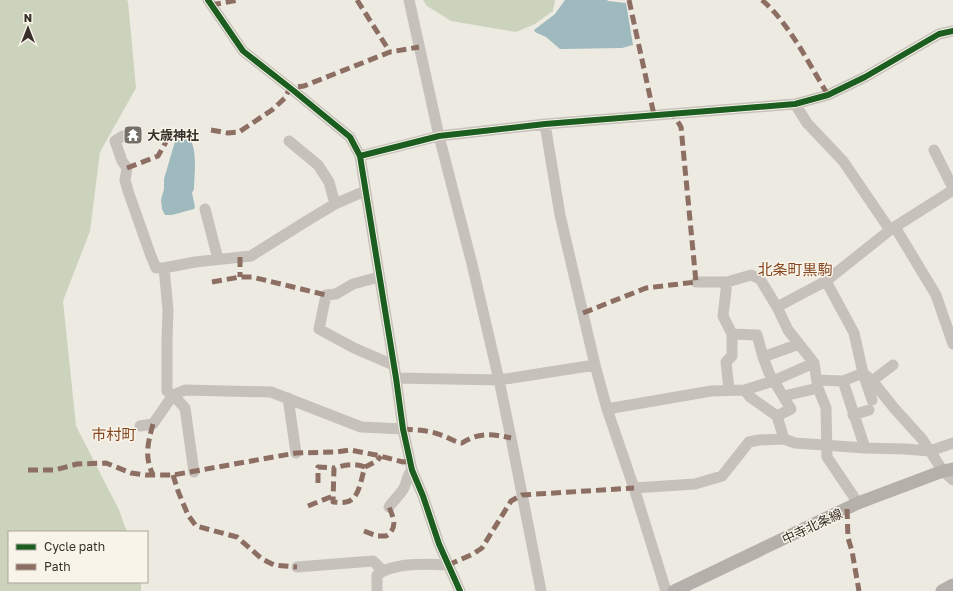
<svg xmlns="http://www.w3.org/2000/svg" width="953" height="591" font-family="'Golos Text','Noto Sans JP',sans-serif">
<rect width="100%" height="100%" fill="#edeae2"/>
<path fill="#cbd3bc" d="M0 0H127L128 2 136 88 100 152 90 231 63 301 76 426 119 510 127 532H9V582H141V591H0Z
M423 0H555L553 11 535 24 516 32 451 21 427 6Z"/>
<path fill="#9ebabe" d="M565 0H607L608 1 626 3 633 45 622 48 563 49H560L546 37 535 32 534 30 555 14Z
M182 133C200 138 194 174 194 189L192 193 195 207 194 209 172 215H165L162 209 161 200 164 189V179L176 138Z"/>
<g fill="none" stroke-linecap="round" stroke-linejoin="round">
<path stroke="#c6c2bb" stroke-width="11" d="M208 0 243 51 294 91 350 137 360 156 396 378 403 429 412 470 423 496 439 544 460 591
M409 0 439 136 472 264 499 380 511 438 541 591
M795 104 807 123 843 161 890 230
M545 124 560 215 595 365 607 409 634 488 666 591
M123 136 115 141 122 161 127 168 125 180 128 191 151 256 156 268H164
M289 141 318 165 329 182 335 204
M934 150 953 188
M360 156 439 136 545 124 795 104 828 95 865 77 939 34 953 31
M365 191 335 204 305 222 251 256 195 262 164 268 168 310 167 340V391L173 395 185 390 271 392 361 427 403 429
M205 209 218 259
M895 227 936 295 953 344
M379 277 353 284 336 294 326 295 319 329 354 348 391 364 394 363
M826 281 854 333 863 373 874 383 894 408 922 439 943 471 953 480
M696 282H727L751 275 760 279 777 307 788 330 814 363 818 388 826 408 827 457 858 503
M727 282 723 316 732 334V356L726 362 729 390
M777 307 826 281 890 230 953 190
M732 334 757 335 763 357 769 373 791 409 777 416 784 439
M763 357 799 344
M867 376 865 379 872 400
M396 378 499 380 595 365
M817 380 843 381 863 373
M843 381 865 448
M872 381 893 365
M745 390 750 397 777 416
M784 396 818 388
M288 398 296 453
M607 409 711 391 745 390 773 381 814 363
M853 415 869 410
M140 426 153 424 173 395 185 408 194 472
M634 488 695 484 722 476 749 442 759 440 784 439 795 443 865 448 905 449 930 451 953 443
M389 507C393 501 398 497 402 491 407 485 406 476 412 470
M297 567 373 561 383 571
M377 591V575C394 562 428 564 448 565"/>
<path stroke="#b5b0aa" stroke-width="13" d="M674 591 858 503 943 471 953 469
M942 591 953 585"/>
<path stroke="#8d6e63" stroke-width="5" stroke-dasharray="10 5" stroke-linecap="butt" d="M357 0 390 52
M629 0 654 115
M762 0C789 23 809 64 828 95
M211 5 239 0
M211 130 228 133 239 132 272 110 285 98 290 88 304 86 390 52 419 47
M127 168 158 156 166 142
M240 257V277
M212 282 240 277H252L326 295
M583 313 646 288 696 282 681 127 673 114
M153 424C148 443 144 456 153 475
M403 429C415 430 429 430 441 435 448 437 454 442 462 443 479 432 492 434 511 438
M365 467C354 463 345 465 334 468L333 502C337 502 342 503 346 502 360 500 361 477 365 467L377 461 381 456
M28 470H55L77 464 106 463 131 473 146 475H173L296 453 336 452 350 450 376 455 403 462 411 461
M173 475 178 491 188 515 196 526 237 537 262 559 274 565 297 567
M318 483V467L334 468
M308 506 333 496
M847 509 848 538 852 551 859 591
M364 531 377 536H386C398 528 394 519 389 507
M448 565 473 554 482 548 511 501 522 495 634 488"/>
<defs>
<path id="cycleway" d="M208 0 243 51 294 91 350 137 360 156 396 378 403 429 412 470 423 496 439 544 460 591
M360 156 439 136 545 124 795 104 828 95 865 77 939 34 953 31"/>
</defs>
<use href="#cycleway" stroke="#f9f4e9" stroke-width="8"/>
<use href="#cycleway" stroke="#1b5e20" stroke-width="6"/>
</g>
<defs>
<symbol id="temple-square" viewBox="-11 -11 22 22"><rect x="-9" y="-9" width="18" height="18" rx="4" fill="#77706a" stroke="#f9f4e9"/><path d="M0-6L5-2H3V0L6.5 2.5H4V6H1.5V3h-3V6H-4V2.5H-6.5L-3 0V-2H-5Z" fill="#fff"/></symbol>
</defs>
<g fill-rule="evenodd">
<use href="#temple-square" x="122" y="124" width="22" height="22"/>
</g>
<g text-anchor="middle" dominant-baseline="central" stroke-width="3" stroke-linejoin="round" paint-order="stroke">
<g font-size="13" font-weight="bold" fill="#372f29" stroke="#f9f4e9" text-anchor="start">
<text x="147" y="135">大歳神社</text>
</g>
<g font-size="13" fill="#372f29" stroke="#f9f4e9">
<text transform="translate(812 526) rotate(-25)">中寺北条線</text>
</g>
<g font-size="15" fill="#854823" stroke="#f9f4e9">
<text x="795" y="269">北条町黒駒</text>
<text x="114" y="434">市村町</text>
</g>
</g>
<rect x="8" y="531" width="140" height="52" fill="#f9f4e9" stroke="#aba59c"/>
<rect x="16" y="544" width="20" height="6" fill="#1b5e20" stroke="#aba59c"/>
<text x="44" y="551" font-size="12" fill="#372f29">Cycle path</text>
<rect x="16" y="564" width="20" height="6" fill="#8d6e63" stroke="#aba59c"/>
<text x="44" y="571" font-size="12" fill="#372f29">Path</text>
<g transform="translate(28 28)" stroke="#f9f4e9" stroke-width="3" paint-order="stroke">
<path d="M0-3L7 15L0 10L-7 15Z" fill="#372f29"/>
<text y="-6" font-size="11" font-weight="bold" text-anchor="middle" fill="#372f29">N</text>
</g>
</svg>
